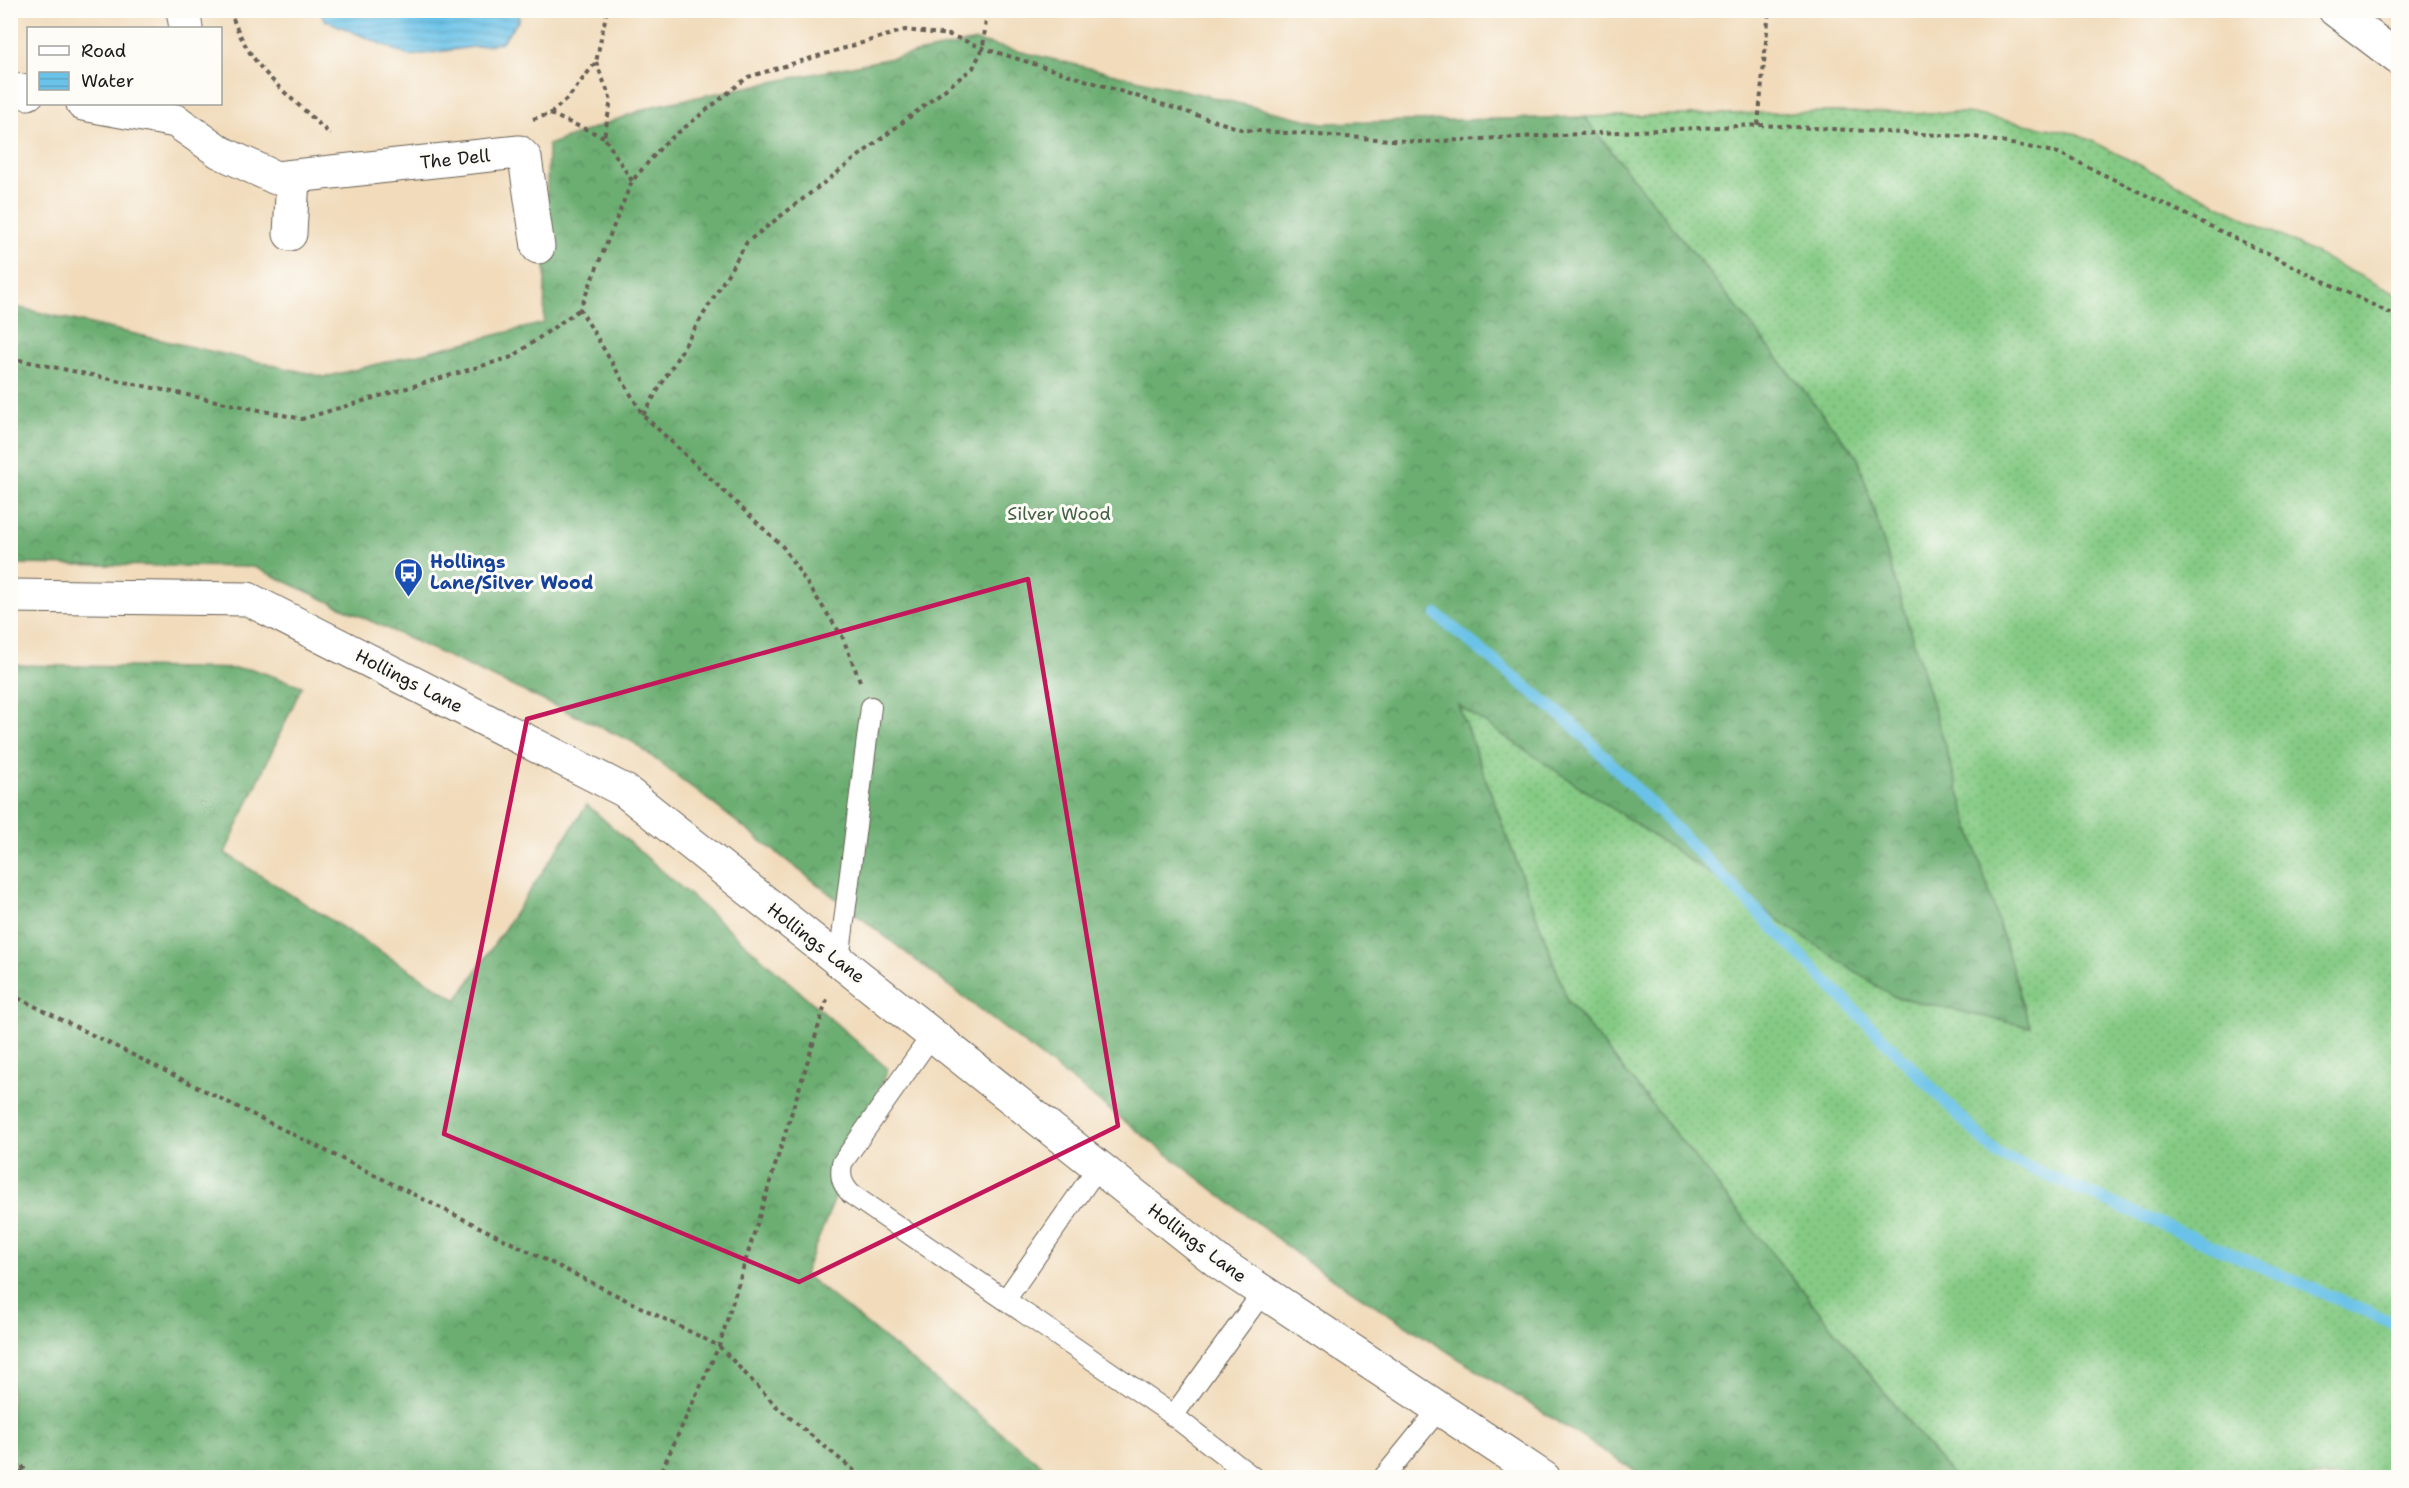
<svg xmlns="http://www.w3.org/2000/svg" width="2409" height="1488" font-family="'Shantell Sans',sans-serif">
<defs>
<pattern id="grass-dots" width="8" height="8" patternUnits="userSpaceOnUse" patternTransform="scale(1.5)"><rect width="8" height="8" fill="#85ca84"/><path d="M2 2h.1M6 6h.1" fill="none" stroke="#72ad71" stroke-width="1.8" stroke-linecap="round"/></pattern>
<pattern id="forest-crowns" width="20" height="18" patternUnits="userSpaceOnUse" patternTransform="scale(1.5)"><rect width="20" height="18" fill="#6cae72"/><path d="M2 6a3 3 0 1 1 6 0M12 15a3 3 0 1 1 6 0" fill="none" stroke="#588d5d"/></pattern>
<pattern id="water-rules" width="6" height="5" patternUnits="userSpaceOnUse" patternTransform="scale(1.5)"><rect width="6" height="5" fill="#6bc2e8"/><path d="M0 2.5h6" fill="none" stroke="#5ca6c6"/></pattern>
</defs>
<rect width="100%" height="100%" fill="#fdfcf7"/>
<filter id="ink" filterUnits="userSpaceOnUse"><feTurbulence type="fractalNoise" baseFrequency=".0167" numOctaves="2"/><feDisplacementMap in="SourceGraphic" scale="12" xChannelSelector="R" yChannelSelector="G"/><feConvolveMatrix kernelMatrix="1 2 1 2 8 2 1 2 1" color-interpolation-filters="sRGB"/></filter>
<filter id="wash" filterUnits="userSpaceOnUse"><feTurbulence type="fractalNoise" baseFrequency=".008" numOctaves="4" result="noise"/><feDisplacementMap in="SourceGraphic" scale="24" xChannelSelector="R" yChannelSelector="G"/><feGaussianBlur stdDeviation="1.35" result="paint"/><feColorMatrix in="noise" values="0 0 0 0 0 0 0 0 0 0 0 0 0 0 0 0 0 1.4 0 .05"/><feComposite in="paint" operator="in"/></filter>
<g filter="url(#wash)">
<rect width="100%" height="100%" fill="#f1dbbb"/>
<path fill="url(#grass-dots)" stroke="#507350" stroke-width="1.5" d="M1827 112 1967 113 2078 134 2398 295V1477H1953L1568 1001 1458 704 1892 996 2030 1027 1858 458 1584 117Z"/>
<path fill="url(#forest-crowns)" stroke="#446547" stroke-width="1.5" d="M976 41 1322 123 1584 117 1858 458 2030 1027 1892 996 1458 705 1568 1001 1953 1477H1644L1307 1262 633 742 254 567 11 564V306L325 377 544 323 548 145 653 106Z
M11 665 252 669 302 686 225 853 457 1000 587 805 888 1069 804 1274 1056 1477 11 1478Z"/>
<path fill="url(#water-rules)" stroke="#446f82" stroke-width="1.5" d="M519 10V20L501 43 409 56 325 20 319 11Z"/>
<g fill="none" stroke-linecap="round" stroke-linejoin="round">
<path stroke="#6bc2e8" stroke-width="12" d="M1437 615 1572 724 1997 1154 2398 1325"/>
</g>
</g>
<g filter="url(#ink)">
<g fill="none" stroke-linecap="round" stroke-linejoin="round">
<defs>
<path id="service" d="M839 961 871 707
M932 1035 842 1163C840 1176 841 1183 851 1194L1167 1411 1254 1478
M1006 1299 1098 1167
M1173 1416 1263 1292
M1383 1478 1439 1409"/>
<path id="minor" d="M183 10 186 28
M2335 10 2398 58
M10 88 28 93
M83 104 176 121 220 152 276 178 519 152 525 158 538 247
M290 234 293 177"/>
<path id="tertiary" d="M10 596 248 599 625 791 1221 1264 1544 1478"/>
</defs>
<use href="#service" stroke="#675f54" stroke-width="22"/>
<use href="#minor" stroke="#675f54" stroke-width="35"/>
<use href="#tertiary" stroke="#675f54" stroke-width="35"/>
<path stroke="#675f54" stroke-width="4" stroke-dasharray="4.5 4.5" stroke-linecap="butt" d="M230 10C245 56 268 78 303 109 312 117 321 127 331 134
M596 62 611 100 604 137 632 181
M550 114 604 137
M533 119 550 114 568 98 596 62 607 10
M1758 125 1769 10
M10 358 302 419 512 357 580 309
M643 415 747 242 973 68 983 48 987 10
M860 681 842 636 783 547 643 415 580 309 632 181 664 144 748 77 905 30 950 35 983 48 1244 130 1421 142 1758 125 1975 137 2059 153 2398 317
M10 994 719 1346 778 1408 863 1478
M10 1445 24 1478
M22 1466 31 1478
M658 1478 719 1346 827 999"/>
<use href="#service" stroke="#fff" stroke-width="20"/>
<use href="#minor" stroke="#fff" stroke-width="33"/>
<use href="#tertiary" stroke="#fff" stroke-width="33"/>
</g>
</g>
<path fill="none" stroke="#c2185b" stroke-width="4.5" stroke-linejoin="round" d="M1028 579 1118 1126 799 1282 444 1134 527 719Z"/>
<defs>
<symbol id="bus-pin" viewBox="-11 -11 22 30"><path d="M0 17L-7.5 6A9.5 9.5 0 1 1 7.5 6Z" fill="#1a4fb4" stroke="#fdfcf7"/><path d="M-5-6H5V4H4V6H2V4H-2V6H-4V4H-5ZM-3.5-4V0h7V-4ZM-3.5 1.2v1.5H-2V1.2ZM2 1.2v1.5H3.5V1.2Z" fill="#fff"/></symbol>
</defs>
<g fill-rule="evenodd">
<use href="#bus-pin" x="392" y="556" width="33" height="45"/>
</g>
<g text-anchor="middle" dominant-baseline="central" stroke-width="6" stroke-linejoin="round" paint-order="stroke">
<g font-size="18" fill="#1c1c1c" stroke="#fdfcf7">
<text transform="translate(455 159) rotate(-6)">The Dell</text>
<text transform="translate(409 681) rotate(27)">Hollings Lane</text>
<text transform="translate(816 943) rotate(38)">Hollings Lane</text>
<text transform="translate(1197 1243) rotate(37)">Hollings Lane</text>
</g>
<g font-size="18" fill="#466246" stroke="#fdfcf7">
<text x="1059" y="514">Silver Wood</text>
</g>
<g font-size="18" font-weight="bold" fill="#164399" stroke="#fdfcf7" text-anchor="start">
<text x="430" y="562">Hollings<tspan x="430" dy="21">Lane/Silver Wood</tspan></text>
</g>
</g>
<rect width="2409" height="1488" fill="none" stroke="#fdfcf7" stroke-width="36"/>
<rect x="27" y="27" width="195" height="78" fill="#fdfcf7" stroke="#a3a29f" stroke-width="1.5"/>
<rect x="39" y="46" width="30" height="9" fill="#ffffff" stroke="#a3a29f" stroke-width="1.5"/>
<text x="81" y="57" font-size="18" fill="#1c1c1c">Road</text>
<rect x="39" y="72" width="30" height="18" fill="url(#water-rules)" stroke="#a3a29f" stroke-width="1.5"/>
<text x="81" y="87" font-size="18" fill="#1c1c1c">Water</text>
</svg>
